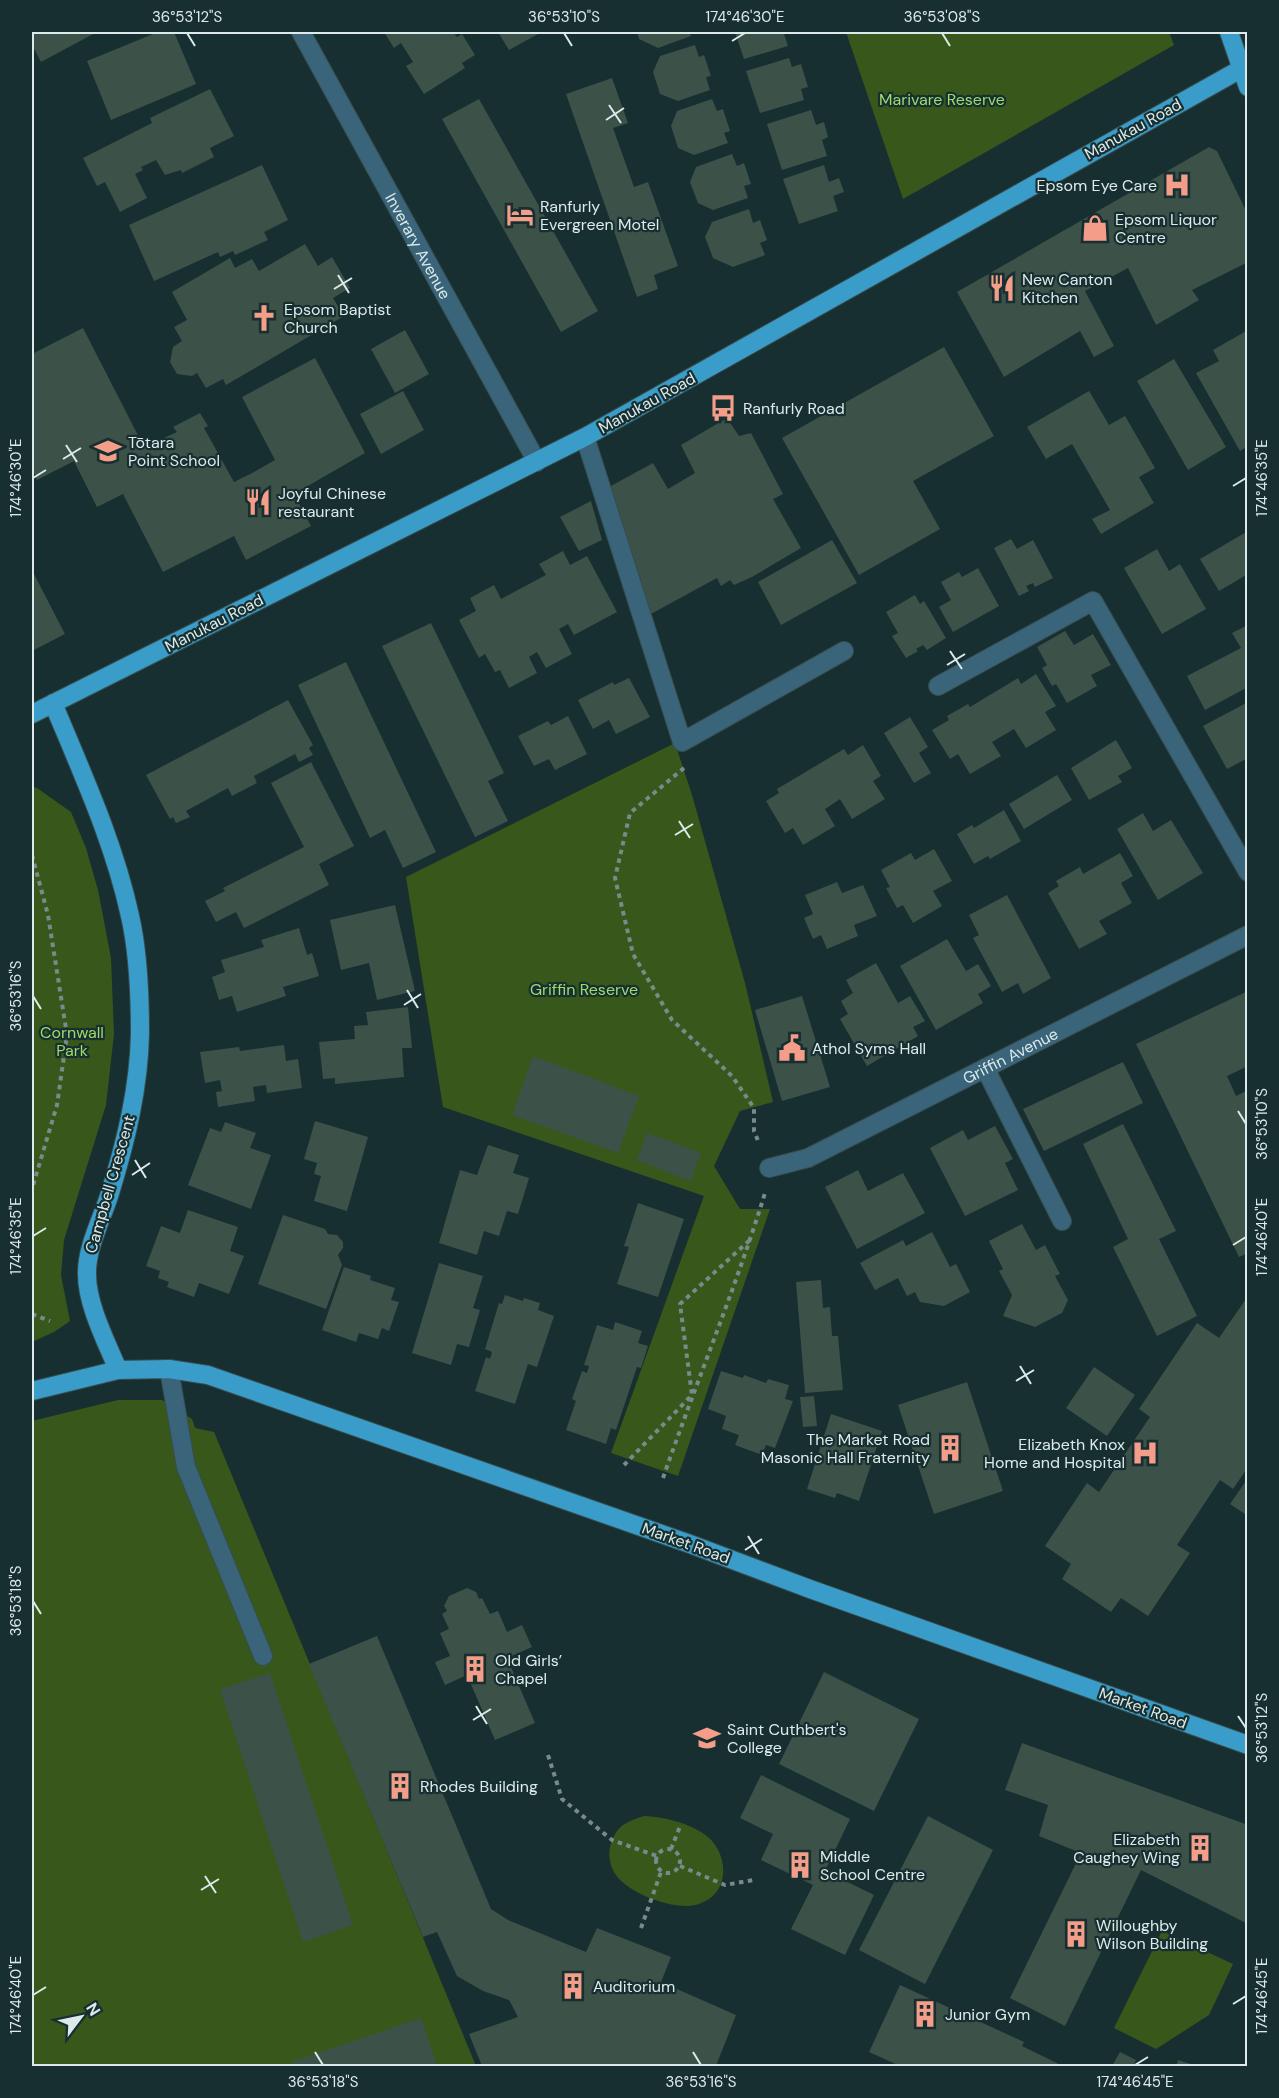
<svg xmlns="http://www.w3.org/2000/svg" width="1279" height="2098" font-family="'DM Sans',sans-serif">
<rect width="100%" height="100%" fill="#172f30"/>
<path fill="#38581b" d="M846 32H1169L1174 45 903 199Z
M675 743 692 795 745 983 773 1102 740 1111 714 1166 740 1209H770L678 1476 611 1453 704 1196 443 1107 406 877Z
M32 787 37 788 71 812 86 848 98 890 111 958 114 1034 106 1105 64 1240 61 1275 70 1321 54 1332 32 1342Z
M118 1400H162L192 1419 195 1428 214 1432 476 2066H32V1421Z
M644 1816C663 1817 685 1822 701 1832 729 1848 733 1893 699 1904 677 1912 629 1894 616 1875 605 1860 608 1837 623 1825 629 1821 637 1818 644 1816Z
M1162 1931 1233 1964 1209 2015 1156 2049 1114 2028Z"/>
<path fill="#3c5148" d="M35 32H97L41 62 32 45V33Z
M158 32H174L196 84 111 120 87 61Z
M384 32H453L457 37 462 34 475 55 462 63 465 68 424 94 406 66 413 62 401 43 394 48Z
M498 32H537L538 34 509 50Z
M637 32H689L691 36 658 48 639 39Z
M735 32H791L784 34 788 46 744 59Z
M695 45 699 57 704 55 711 76 706 77 710 90 678 101 660 94 653 72 660 56Z
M789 58 792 67 801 64 808 87 801 89 804 100 760 113 746 71Z
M612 78 628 123 613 128 634 187 648 182 678 266 654 275 658 289 637 297 566 94Z
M210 89 234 136 210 148 214 157 182 173 181 170 165 175 156 160 141 167 143 170 135 174 147 198 120 212 105 182 97 186 83 158 152 123 150 118Z
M479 99 598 311 561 332 442 119Z
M712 99 717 111 723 109 730 131 724 133 728 143 694 155 678 148 671 126 677 111Z
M811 110 816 125 824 122 828 137 822 140 827 156 782 170 767 124Z
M1209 147 1217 151 1248 215V262L1192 290 1199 300 1156 325 1128 268 1085 291 1114 346 1094 357 1080 331 1004 377 957 292Z
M732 154 737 166 744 163 751 184 744 186 748 198 713 210 698 203 690 182 696 167Z
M262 165 288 220 264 232 268 240 235 255 233 251 220 257 218 252 154 281 129 225Z
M824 165 829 182 839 178 844 192 833 196 838 211 799 224 783 179Z
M749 209 753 223 760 220 767 240 760 243 765 255 733 267 713 258 705 237 712 222Z
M305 244 318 266 332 257 350 288 333 298 344 316 226 385 223 379 206 388 197 373 192 376 177 374 170 362 173 347 182 341 174 327 187 320 172 292 230 258 235 268 252 259 259 271Z
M83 328 144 447 177 432 173 427 200 413 208 426 204 428 234 482 254 472 275 460 242 397 315 358 365 453 294 494 311 526 246 560 234 536 163 572 123 494 97 507 74 461 37 480 32 468V354Z
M405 330 429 374 395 393 371 349Z
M1248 330V446L1240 451 1196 373 1219 361 1213 350Z
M944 347 994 436 913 481 940 529 859 575 782 438Z
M1174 359 1226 447 1188 470 1137 381Z
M403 391 424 430 381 454 360 414Z
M1089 391 1109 425 1125 416 1155 468 1139 477 1154 503 1101 534 1092 519 1110 510 1072 444 1046 459 1027 427Z
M727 418 739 436 751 433 783 494 773 499 801 548 752 577 734 585 730 580 721 586 717 578 649 615 609 487 653 463 668 489 695 473 681 445Z
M591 501 602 540 579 551 560 517Z
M1248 531V574L1219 591 1200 559Z
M1011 539 1017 549 1033 540 1053 578 1035 587 1033 583 1026 586 1029 591 1019 596 994 548Z
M832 540 857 583 781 625 758 582Z
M1157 549 1169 571 1180 564 1206 609 1162 634 1124 568Z
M563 551 570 565 587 556 617 612 574 635 568 624 559 629 572 654 546 668 537 652 529 657 537 673 509 688 500 670 495 672 485 654 479 658 459 620 476 611 470 598 494 585 501 599 546 575 539 564Z
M978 568 999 606 953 632 939 607 951 600 941 582 959 572 962 577Z
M34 574 65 634 32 651V576Z
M915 595 920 604 924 601 946 638 927 650 923 645 916 649 918 651 906 658 892 636 898 633 886 612Z
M431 623 504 773 488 781 508 821 475 837 382 646Z
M1248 625V687L1205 710 1187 676 1241 648 1232 633Z
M1065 631 1074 645 1093 634 1111 665 1091 675 1097 686 1067 703 1056 684 1052 686 1042 668 1047 665 1037 647Z
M346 662 436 852 403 868 385 830 370 838 298 685Z
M1036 674 1056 706 1045 712 1056 730 1026 748 1014 729 992 742 1001 756 970 774 958 754 950 759 932 730 949 720 947 716 968 704 970 707 1018 678 1021 684Z
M629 678 650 717 616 734 609 720 593 729 578 700 613 682 614 685Z
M288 700 313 745 309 748 313 755 299 762 295 754 254 776 257 783 232 796 228 788 186 811 190 817 176 823 173 817 170 819 146 775Z
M1248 702V758L1227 769 1203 726Z
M568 716 587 754 555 770 549 759 534 766 518 736 548 721 551 725Z
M910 717 928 747 919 753 931 773 914 783 884 733Z
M1116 740 1132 768 1118 776 1122 782 1089 800 1071 768Z
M863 745 881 776 873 781 885 799 852 819 840 799 825 809 835 826 803 845 793 828 785 833 766 801 779 793 777 789 844 749 848 755Z
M311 762 354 846 319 864 329 885 244 928 236 912 216 922 205 901 225 891 223 888 304 847 271 783Z
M1057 775 1072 800 1024 829 1009 804Z
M1004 810 1021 841 990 859 988 856 974 864 957 834 972 825 974 828Z
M1143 813 1153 831 1171 820 1203 873 1158 900 1117 829Z
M934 849 952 881 933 891 942 906 913 923 903 905 897 908 886 888 890 887 881 870 911 853 915 860Z
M1120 853 1133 876 1121 883 1132 903 1099 921 1107 934 1079 949 1048 893 1059 886 1056 881 1080 867 1083 874Z
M837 882 842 893 863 885 877 916 854 925 858 936 827 949 821 935 813 939 804 918 813 914 805 895Z
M1007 895 1051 978 1023 994 1018 983 1002 992 973 938 979 935 969 915Z
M395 905 415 991 377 1000 369 963 341 970 330 920Z
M299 928 307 955 312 953 319 976 283 987 286 996 237 1012 232 996 219 1000 212 977 225 972 221 960 264 947 261 940Z
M947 939 966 971 978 964 991 986 978 994 983 1003 936 1030 900 966Z
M876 963 898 1003 910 996 925 1021 913 1027 918 1036 867 1066 840 1019 848 1014 841 1001 853 993 846 980Z
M1248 991V1066L1227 1076 1236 1096 1248 1090V1253L1239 1257 1136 1044Z
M802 996 830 1087 782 1101 755 1010Z
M408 1007 412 1048H402L404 1077 335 1084V1078L323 1079 319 1042 355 1039 354 1026 368 1025 366 1012Z
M284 1045 286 1061 298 1059 302 1088 267 1093 266 1085 253 1087 255 1101 218 1107 216 1092 222 1091 220 1080 205 1083 200 1052 239 1047 240 1051Z
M533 1056 639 1096 618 1153 512 1115Z
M1123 1062 1143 1103 1044 1151 1023 1109Z
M315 1121 368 1137 347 1211 314 1201 321 1176 314 1174 317 1163 304 1159Z
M225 1122 256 1133 250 1148 271 1155 251 1209 188 1185 210 1128 221 1132Z
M1123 1124 1176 1231 1159 1239 1197 1316 1157 1336 1113 1247 1128 1239 1083 1144Z
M995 1126 1013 1159 1005 1163 1018 1190 965 1216 930 1148 963 1130 968 1140Z
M647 1133 701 1153 690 1181 637 1160Z
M488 1145 519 1155 513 1173 529 1178 518 1214 507 1211 499 1236 484 1231 477 1255 439 1243 460 1170 477 1175Z
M858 1170 868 1191 903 1173 925 1213 857 1249 825 1187Z
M638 1203 684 1219 658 1297 617 1284 629 1247 624 1246Z
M188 1210 238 1227 230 1251 244 1256 229 1294 199 1283 194 1297 167 1287 169 1282 158 1278 160 1271 146 1266 161 1226 180 1233Z
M283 1215 325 1229 328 1234 337 1235 343 1242V1248L338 1255 342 1265 326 1309 258 1284Z
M1022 1224 1036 1250 1045 1245 1060 1274 1055 1276 1068 1300 1062 1313 1035 1327 1003 1316 1012 1295 999 1271 1003 1269 989 1241Z
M932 1232 950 1267 956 1264 970 1292 944 1306 920 1302 915 1292 907 1296 898 1278 875 1290 860 1263 903 1240 906 1246Z
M439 1263 483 1276 473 1308 480 1310 469 1347 457 1344 451 1365 412 1353Z
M344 1267 371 1276 370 1280 395 1288 391 1300 399 1302 389 1331 382 1328 378 1339 359 1333 356 1342 322 1330Z
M821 1280 823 1308 830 1307 832 1336H838L843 1390 805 1393 796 1282Z
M505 1295 523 1301 524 1298 540 1303 538 1310 554 1316 537 1367 528 1364 515 1404 475 1391 486 1357 490 1359 492 1352 485 1349 499 1303 502 1304Z
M1248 1296V1467L1233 1489 1220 1480 1177 1545 1190 1553 1148 1616 1121 1598 1111 1612 1062 1579 1071 1564 1045 1546 1087 1483 1099 1492 1150 1417 1139 1409 1197 1323 1219 1338Z
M615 1322 642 1331 638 1343 648 1346 641 1368 637 1367 616 1430 611 1428 606 1444 566 1430 576 1401 572 1399 582 1371 587 1373 589 1366 584 1365 597 1325 613 1330Z
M1094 1367 1135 1395 1107 1436 1066 1408Z
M721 1371 743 1378 744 1375 766 1383 768 1379 789 1385 785 1399 793 1401 775 1448 766 1445 762 1455 735 1445 739 1435 722 1429 726 1416 708 1409Z
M967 1382 1003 1491 934 1514 898 1405Z
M814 1396 817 1426 803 1427 800 1397Z
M831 1414 882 1431 859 1501 837 1493 835 1498 807 1489Z
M1248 1478V1516L1230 1504Z
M467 1588 476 1592 479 1599 482 1598 490 1614 498 1611 507 1632 522 1625 532 1647 507 1658 535 1723 495 1740 467 1675 445 1685 435 1662 450 1656 440 1633 449 1629 442 1614 447 1611 444 1606 449 1596Z
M377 1636 491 1909 508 1920 586 1952 597 1928 671 1957 661 1982 736 2015 716 2066H482L469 2034 518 2017 509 2000 483 1991 457 1976 437 1932 423 1937 309 1664Z
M824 1672 919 1719 874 1811 779 1764Z
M270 1673 353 1925 303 1942 220 1689Z
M1022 1743 1248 1825V1924L1141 1870 1065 2026 1010 1998 1081 1853 1039 1836 1048 1805 1005 1790Z
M761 1775 850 1819 825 1871 874 1895 845 1955 791 1929 813 1885 761 1860 773 1834 740 1818Z
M928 1816 993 1850 925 1984 859 1950Z
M900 1985 1024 2042 1022 2046 1063 2066H900L869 2052Z
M421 2018 437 2066H292L291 2062Z
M1120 2052 1136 2060 1133 2066H1112Z
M1178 2060 1197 2066H1176Z"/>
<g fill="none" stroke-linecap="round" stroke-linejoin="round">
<defs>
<g id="minor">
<path id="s1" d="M301 32 537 462"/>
<path d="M585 437 682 742 844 651"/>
<path d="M938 686 1093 601 1248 872"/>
<path d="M985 1068 1062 1221"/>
<path id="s2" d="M769 1168 808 1158 1248 935"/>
<path d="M169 1369 186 1467 263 1656"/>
</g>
<path id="major" d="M1229 32 1248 87
M53 703C82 773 114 842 130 916 138 951 140 998 140 1033 139 1088 126 1141 110 1193 102 1219 86 1248 87 1275 87 1305 107 1343 118 1370
M32 714 585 437 1248 65
M32 1391 118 1370 169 1369 208 1375 690 1544 810 1589 1248 1745"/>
</defs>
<use href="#minor" stroke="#374d4e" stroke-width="20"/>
<use href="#major" stroke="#374d4e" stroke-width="20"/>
<path stroke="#778b8c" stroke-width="4" stroke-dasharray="4.5 4.5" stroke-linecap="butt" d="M684 768 630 813 615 878 633 954 672 1020 732 1076 754 1108V1131L759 1143
M32 855 48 915 67 1035 57 1105 32 1189
M32 1314 50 1321
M624 1465 692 1395 680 1304 751 1239
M663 1478C696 1383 735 1290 765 1193
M548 1755 562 1799 612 1840 657 1856
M656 1861a12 12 0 1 1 24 0a12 12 0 1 1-24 0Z
M671 1849 681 1824
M680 1866 725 1885 754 1880
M641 1928 661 1872"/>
<use href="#minor" stroke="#396479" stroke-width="18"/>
<use href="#major" stroke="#3a9cc8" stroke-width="18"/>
</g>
<path fill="none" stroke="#dceaeb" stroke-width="2" d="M187 33 195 46M564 33 572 46M942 33 950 46M732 41 745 33M609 105 621 123M606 120 624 108M338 275 349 293M334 289 352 278M66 445 77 462M63 459 81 448M33 478 46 470M1233 486 1246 478M950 651 962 669M947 665 965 654M679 821 690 838M675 835 693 824M407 990 418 1008M33 996 41 1009M404 1005 421 994M1238 1111 1246 1124M135 1160 146 1178M132 1175 150 1163M33 1236 46 1228M1233 1245 1246 1237M1020 1366 1031 1384M1016 1381 1034 1370M748 1536 759 1554M745 1550 762 1539M33 1601 41 1614M476 1706 487 1724M1238 1716 1246 1728M473 1720 491 1709M205 1876 216 1893M201 1890 219 1879M33 1995 46 1987M1233 2004 1246 1996M315 2052 323 2065M693 2052 701 2065M1135 2065 1148 2057"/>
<defs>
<symbol id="hospital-bare" viewBox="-9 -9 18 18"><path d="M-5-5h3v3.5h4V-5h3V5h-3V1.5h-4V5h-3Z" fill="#f49e89" stroke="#172f30" stroke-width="2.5" paint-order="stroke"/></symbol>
<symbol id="hotel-bare" viewBox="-9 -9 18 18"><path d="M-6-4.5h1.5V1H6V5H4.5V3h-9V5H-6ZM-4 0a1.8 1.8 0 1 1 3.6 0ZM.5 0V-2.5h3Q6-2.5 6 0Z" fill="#f49e89" stroke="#172f30" stroke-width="2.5" paint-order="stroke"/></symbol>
<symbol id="shop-bare" viewBox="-9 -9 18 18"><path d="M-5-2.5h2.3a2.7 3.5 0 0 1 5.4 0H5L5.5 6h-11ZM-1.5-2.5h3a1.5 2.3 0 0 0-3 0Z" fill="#f49e89" stroke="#172f30" stroke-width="2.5" paint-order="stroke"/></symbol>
<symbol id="restaurant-bare" viewBox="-9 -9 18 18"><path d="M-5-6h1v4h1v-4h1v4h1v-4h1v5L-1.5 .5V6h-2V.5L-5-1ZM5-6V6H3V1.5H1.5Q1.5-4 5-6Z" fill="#f49e89" stroke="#172f30" stroke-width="2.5" paint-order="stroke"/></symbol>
<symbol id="church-bare" viewBox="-9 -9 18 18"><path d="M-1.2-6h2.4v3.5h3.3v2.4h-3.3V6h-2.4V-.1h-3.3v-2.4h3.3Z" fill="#f49e89" stroke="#172f30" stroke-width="2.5" paint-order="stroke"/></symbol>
<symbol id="bus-bare" viewBox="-9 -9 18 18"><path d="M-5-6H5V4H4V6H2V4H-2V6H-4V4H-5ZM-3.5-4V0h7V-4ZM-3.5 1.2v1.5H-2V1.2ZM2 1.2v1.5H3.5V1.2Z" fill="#f49e89" stroke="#172f30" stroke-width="2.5" paint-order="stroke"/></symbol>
<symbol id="school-bare" viewBox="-9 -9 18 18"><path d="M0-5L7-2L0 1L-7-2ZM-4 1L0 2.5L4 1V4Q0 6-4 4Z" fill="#f49e89" stroke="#172f30" stroke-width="2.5" paint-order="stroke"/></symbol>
<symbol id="civic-bare" viewBox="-9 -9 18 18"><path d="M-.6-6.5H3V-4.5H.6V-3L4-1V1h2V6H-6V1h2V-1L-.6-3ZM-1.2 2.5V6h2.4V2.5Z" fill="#f49e89" stroke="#172f30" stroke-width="2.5" paint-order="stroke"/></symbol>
<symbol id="building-bare" viewBox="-9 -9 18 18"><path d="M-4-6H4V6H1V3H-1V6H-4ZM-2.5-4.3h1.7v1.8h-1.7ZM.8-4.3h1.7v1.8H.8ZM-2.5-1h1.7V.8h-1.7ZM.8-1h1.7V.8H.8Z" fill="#f49e89" stroke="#172f30" stroke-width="2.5" paint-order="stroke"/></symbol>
</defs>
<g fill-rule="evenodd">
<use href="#hospital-bare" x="1158" y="166" width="38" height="38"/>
<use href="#hotel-bare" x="501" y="196" width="38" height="38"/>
<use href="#shop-bare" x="1076" y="209" width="38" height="38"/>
<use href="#restaurant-bare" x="983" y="269" width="38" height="38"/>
<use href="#church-bare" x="245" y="299" width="38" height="38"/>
<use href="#bus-bare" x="704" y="389" width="38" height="38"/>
<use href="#school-bare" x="89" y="432" width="38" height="38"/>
<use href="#restaurant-bare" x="239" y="483" width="38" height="38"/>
<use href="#civic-bare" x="773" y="1029" width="38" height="38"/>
<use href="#building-bare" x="931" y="1429" width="38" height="38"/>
<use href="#hospital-bare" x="1126" y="1434" width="38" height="38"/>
<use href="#building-bare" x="456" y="1650" width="38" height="38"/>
<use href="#school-bare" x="688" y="1719" width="38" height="38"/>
<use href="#building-bare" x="381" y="1767" width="38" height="38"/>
<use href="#building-bare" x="1181" y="1829" width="38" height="38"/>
<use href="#building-bare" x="781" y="1846" width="38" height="38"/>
<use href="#building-bare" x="1057" y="1915" width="38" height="38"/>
<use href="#building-bare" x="554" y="1967" width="38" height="38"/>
<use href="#building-bare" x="906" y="1995" width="38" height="38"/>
</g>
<g text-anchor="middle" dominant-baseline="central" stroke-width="4.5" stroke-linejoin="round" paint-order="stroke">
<g font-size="16" fill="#9ddc6a" stroke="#172f30">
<text x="942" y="99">Marivare Reserve</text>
<text x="584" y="989">Griffin Reserve</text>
<text x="72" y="1032">Cornwall<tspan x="72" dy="18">Park</tspan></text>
</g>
<g font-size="16" fill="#dceaeb" stroke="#172f30">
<text transform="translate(1133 129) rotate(-29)">Manukau Road</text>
<text stroke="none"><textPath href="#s1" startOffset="244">Inverary Avenue</textPath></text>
<text transform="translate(647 403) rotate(-29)">Manukau Road</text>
<text transform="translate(214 623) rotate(-27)">Manukau Road</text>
<text stroke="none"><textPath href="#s2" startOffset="267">Griffin Avenue</textPath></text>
<text transform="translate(110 1184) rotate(-74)">Campbell Crescent</text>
<text transform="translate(686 1543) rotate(20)">Market Road</text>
<text transform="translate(1143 1708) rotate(20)">Market Road</text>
</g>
<g font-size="16" fill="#dceaeb" stroke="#172f30" text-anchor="start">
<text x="1157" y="185" text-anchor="end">Epsom Eye Care</text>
<text x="540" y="206">Ranfurly<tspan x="540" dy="18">Evergreen Motel</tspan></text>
<text x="1115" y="219">Epsom Liquor<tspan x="1115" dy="18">Centre</tspan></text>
<text x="1022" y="279">New Canton<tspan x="1022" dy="18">Kitchen</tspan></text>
<text x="284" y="309">Epsom Baptist<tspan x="284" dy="18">Church</tspan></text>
<text x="743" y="408">Ranfurly Road</text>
<text x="128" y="442">Tōtara<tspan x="128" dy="18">Point School</tspan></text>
<text x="278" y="493">Joyful Chinese<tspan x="278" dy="18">restaurant</tspan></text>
<text x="812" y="1048">Athol Syms Hall</text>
<text x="930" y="1439" text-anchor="end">The Market Road<tspan x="930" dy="18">Masonic Hall Fraternity</tspan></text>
<text x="1125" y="1444" text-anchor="end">Elizabeth Knox<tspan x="1125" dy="18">Home and Hospital</tspan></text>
<text x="495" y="1660">Old Girls’<tspan x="495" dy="18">Chapel</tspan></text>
<text x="727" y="1729">Saint Cuthbert's<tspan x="727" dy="18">College</tspan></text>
<text x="420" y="1786">Rhodes Building</text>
<text x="1180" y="1839" text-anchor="end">Elizabeth<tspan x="1180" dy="18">Caughey Wing</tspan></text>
<text x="820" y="1856">Middle<tspan x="820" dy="18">School Centre</tspan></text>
<text x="1096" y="1925">Willoughby<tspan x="1096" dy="18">Wilson Building</tspan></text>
<text x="593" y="1986">Auditorium</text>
<text x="945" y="2014">Junior Gym</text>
</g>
</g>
<rect width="1279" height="2098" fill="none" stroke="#172f30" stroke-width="66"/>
<g transform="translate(81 2017) rotate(58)" stroke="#172f30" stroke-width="4.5" paint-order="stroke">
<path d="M0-4.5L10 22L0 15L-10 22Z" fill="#dceaeb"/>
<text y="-9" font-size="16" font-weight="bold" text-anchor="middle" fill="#dceaeb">N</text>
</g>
<rect x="33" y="33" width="1213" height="2032" fill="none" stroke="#dceaeb" stroke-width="2"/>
<g font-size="15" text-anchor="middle" fill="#dceaeb">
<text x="187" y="22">36°53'12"S</text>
<text x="564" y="22">36°53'10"S</text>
<text x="745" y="22">174°46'30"E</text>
<text x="942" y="22">36°53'08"S</text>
<text transform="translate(16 478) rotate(-90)" y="5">174°46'30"E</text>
<text transform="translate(1262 478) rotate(-90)" y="5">174°46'35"E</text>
<text transform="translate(16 996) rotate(-90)" y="5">36°53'16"S</text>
<text transform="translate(1262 1124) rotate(-90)" y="5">36°53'10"S</text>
<text transform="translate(16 1236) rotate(-90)" y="5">174°46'35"E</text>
<text transform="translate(1262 1237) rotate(-90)" y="5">174°46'40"E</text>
<text transform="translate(16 1601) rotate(-90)" y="5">36°53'18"S</text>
<text transform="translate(1262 1728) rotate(-90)" y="5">36°53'12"S</text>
<text transform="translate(16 1995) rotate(-90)" y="5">174°46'40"E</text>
<text transform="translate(1262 1996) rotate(-90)" y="5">174°46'45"E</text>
<text x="323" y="2087">36°53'18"S</text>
<text x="701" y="2087">36°53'16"S</text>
<text x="1135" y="2087">174°46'45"E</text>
</g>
</svg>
